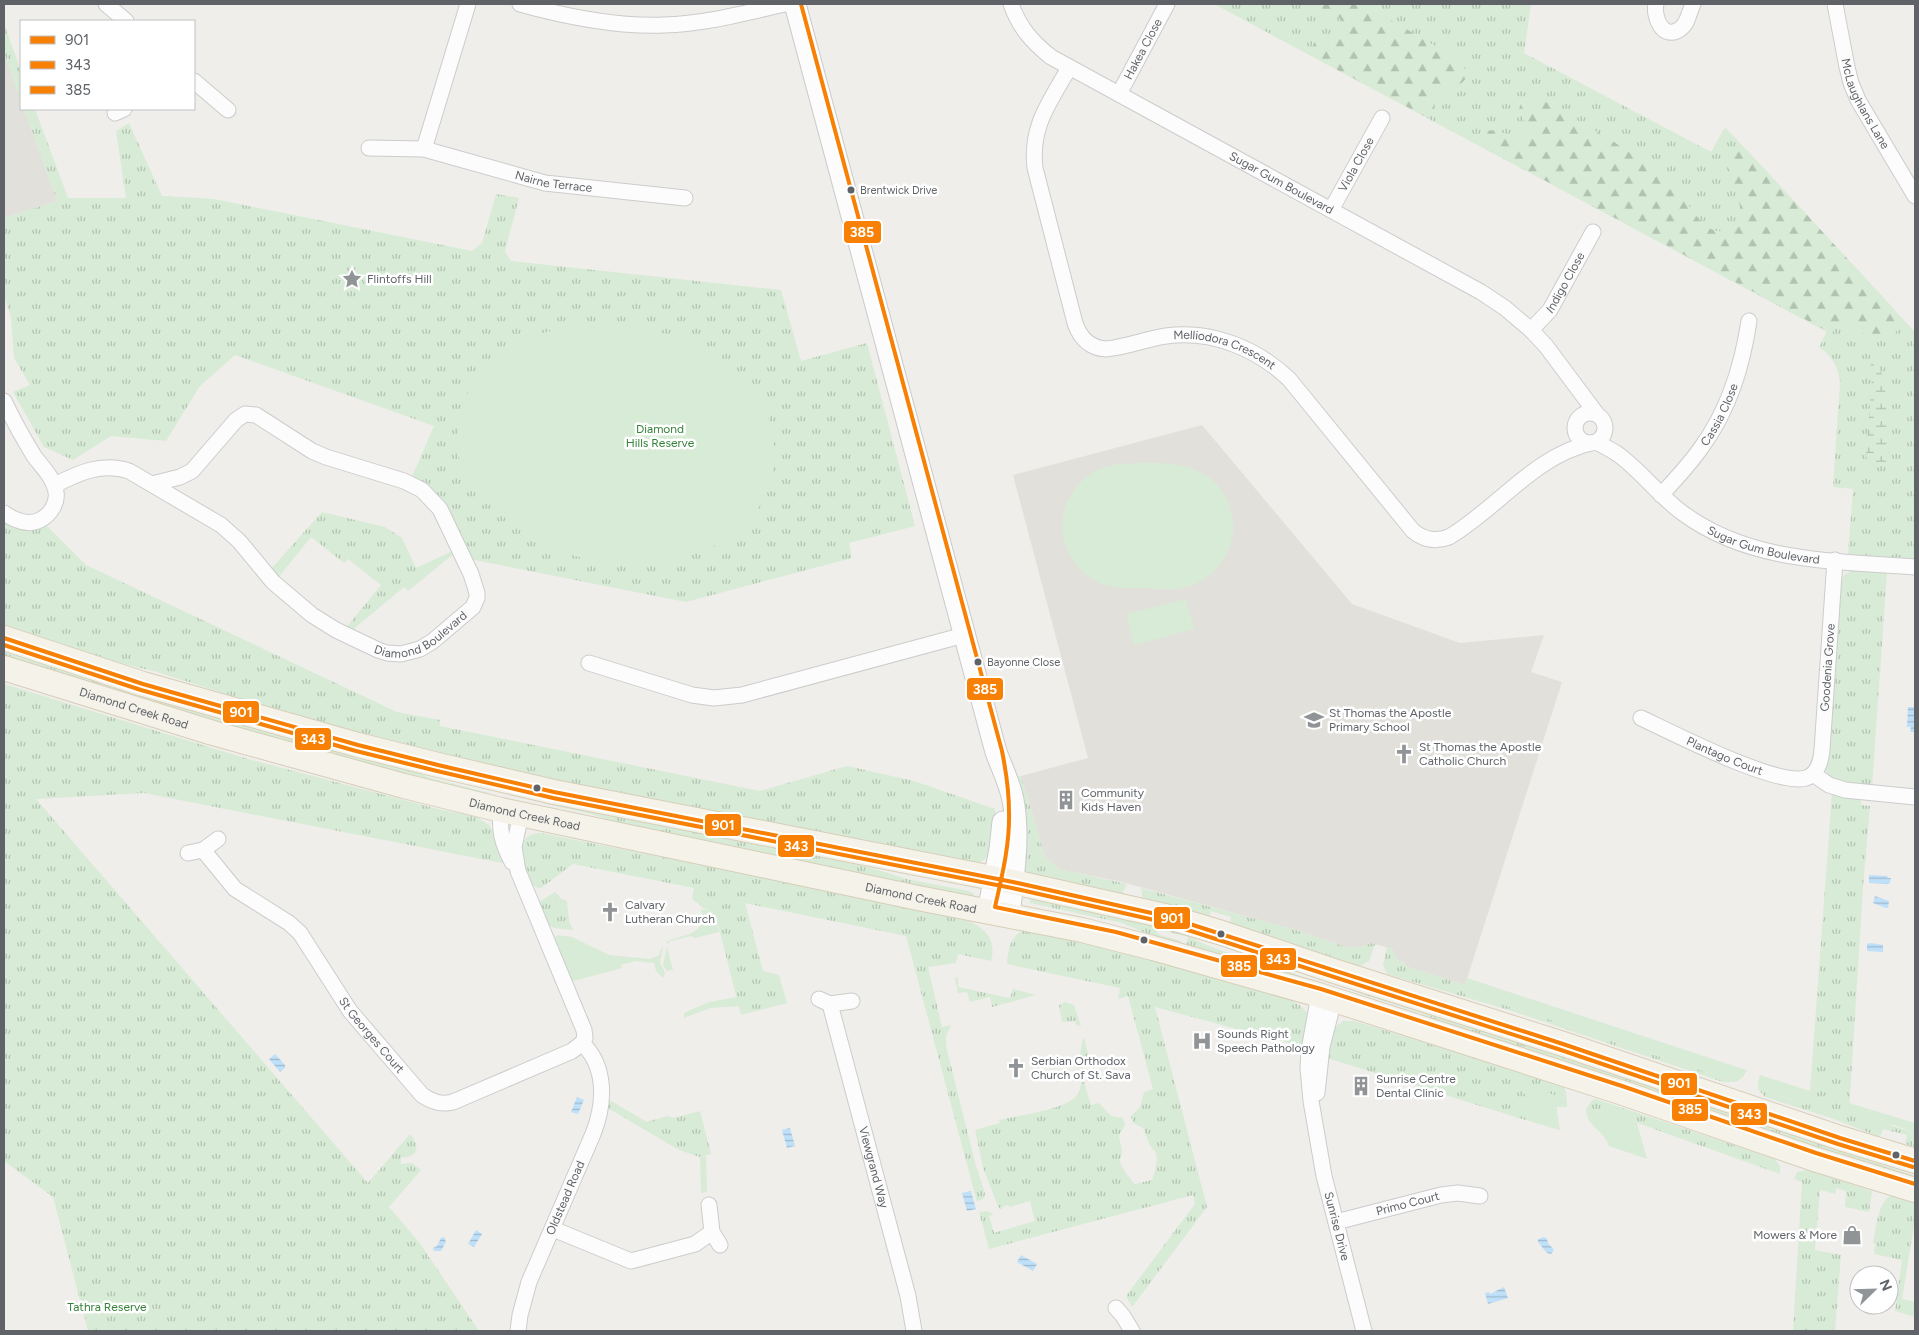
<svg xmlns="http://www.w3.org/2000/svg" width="1919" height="1335" font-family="Figtree,sans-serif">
<defs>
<pattern id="grass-tufts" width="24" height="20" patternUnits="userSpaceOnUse" patternTransform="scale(1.25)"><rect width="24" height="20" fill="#d8ebd6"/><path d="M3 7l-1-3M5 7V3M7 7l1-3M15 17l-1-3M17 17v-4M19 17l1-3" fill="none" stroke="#b2c2b1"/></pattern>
<pattern id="forest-firs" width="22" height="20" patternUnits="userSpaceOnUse" patternTransform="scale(1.25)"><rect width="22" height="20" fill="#d8ebd6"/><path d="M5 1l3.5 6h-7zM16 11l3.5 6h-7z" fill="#b2c2b1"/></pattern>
<pattern id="wetland-marsh" width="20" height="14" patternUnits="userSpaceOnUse" patternTransform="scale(1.25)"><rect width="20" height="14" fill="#d8ebd6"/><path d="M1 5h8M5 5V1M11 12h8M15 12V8" fill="none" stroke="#b2c2b1"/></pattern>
<pattern id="water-rules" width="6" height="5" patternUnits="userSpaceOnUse" patternTransform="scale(1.25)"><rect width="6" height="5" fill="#bfe0f9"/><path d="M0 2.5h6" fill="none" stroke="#9eb9cd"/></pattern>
</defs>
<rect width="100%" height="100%" fill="#efeeea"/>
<path fill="#e2e0da" d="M4 52 21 101V109H24L57 201 4 218Z
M1202 425 1352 604 1460 643 1544 635 1531 672 1562 682 1465 985 1405 966V963L1397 960 1392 949 1371 943 1359 948 1354 946 1352 949 1292 929 1122 882 1059 869 1045 857 1021 776 1088 758 1013 475Z"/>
<path fill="url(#grass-tufts)" d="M1214 4H1531L1524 53 1711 152 1725 127 1915 332V559L1848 554 1853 489 1833 487 1840 382C1838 367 1832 356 1819 347L1827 332Z
M4 24 21 71V101L4 52Z
M24 109H35L68 198H126L116 131 129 123 162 196 214 199 472 251 482 243 496 194 519 198 505 251 511 261 781 290 801 361 867 343 915 526 849 543 852 558 686 602 469 559 411 479 434 426 235 355 200 386 166 441 111 436 73 460 44 447 13 392 30 385 14 358 11 317 4 295V218L57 201Z
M322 512 385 527 402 538 416 568 455 550 456 552 408 591 404 587 350 632 345 629 381 585 348 559 344 563 311 537 277 579 270 570Z
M4 522C18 529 31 531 46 525L86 565 397 712 440 720V726L760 791 847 766 914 781 995 809C994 828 998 860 974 864L623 793 568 784 556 780 483 764 356 732 273 709 157 672 91 656 4 626Z
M1852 570 1887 572 1872 787C1856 786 1834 788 1826 771L1840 582 1844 575Z
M4 646 384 760 434 779 490 793 489 798 416 781 4 660Z
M4 684 248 759 442 810 475 816 489 825 493 831 507 864 144 793 36 799 368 1183 410 1134C421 1147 418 1157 401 1158V1164L412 1163 421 1170 389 1207 419 1242 479 1331H88L53 1197 4 1161Z
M1021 776 1045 857 1059 869 1127 884 1122 894 1025 873 1020 868 1014 778Z
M1832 793 1861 798V805L1870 806 1863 887 1849 1112 1915 1133V1147L1905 1144 1907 1135 1883 1129 1880 1137 1834 1119 1765 1097 1758 1089 1806 1105 1810 1091Z
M543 797 839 858 907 879 969 891 973 893 974 896 971 897 623 825 591 814 542 803Z
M541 833 936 912C961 918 1001 925 991 961L958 954 956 963 928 967 942 1027 951 1025 946 1036V1046L976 1166 985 1193 984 1198 977 1202 906 936 745 903 763 971 779 975 787 1003 741 1015 715 913C702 909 702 906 692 899L694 888 573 864 541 888C526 891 504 833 541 833Z
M1141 888 1292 929 1352 949 1353 946 1359 948 1371 943 1375 944 1369 961 1360 966 1229 925 1231 917 1211 911 1209 918 1143 900Z
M555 892 560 898 567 901 569 921 573 930 554 928 549 925 539 902Z
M1030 896 1160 925 1157 934 1181 941 1180 945 1163 940 1122 923 1030 903Z
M1166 927C1185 933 1201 944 1220 950 1248 960 1280 965 1306 979L1186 946 1188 937 1165 931Z
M1025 930 1132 953 1291 1000 1301 1006 1307 1013 1304 1047 1155 1007 1207 1207 1132 1307 1126 1296 1195 1204 1193 1195 989 1249 979 1212C985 1211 990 1210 993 1215L989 1216 994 1233 1035 1221 1030 1201 1010 1207 1008 1205 1003 1207 1001 1210 998 1206 983 1168 975 1130 1000 1123 999 1120C1017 1116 1059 1110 1073 1099 1078 1095 1081 1089 1081 1082H1084L1091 1105 1099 1103 1111 1116 1123 1118 1125 1125 1119 1135C1119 1141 1122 1146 1122 1151 1122 1158 1121 1153 1120 1160 1119 1165 1131 1180 1135 1184L1152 1180C1155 1174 1158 1158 1156 1153 1154 1149 1150 1147 1149 1143 1146 1138 1146 1133 1143 1128L1133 1123 1131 1116 1140 1107 1144 1092 1153 1089 1128 996 1118 999 1120 988 1007 964C1008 949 1010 936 1025 930Z
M1387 947 1393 949 1397 960 1406 964 1405 966 1465 985 1463 993 1524 1011 1736 1082H1723L1512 1011 1387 974 1383 965Z
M956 977 958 978V987L1010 998 1013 989 1036 995 992 1007 990 997 970 1002 967 992 958 993 955 979Z
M1357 986 1915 1176V1182L1466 1034 1421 1013 1355 992Z
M1065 1002 1074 1005 1081 1026 1076 1025 1075 1021 1062 1022 1059 1005Z
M1343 1021H1354L1542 1078 1564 1087 1566 1092 1567 1103 1563 1098 1523 1085 1532 1122 1327 1058 1333 1029Z
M1084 1038 1091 1065 1077 1069 1083 1039Z
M606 1098 647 1122 667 1116 674 1118 700 1111 711 1154 700 1157 679 1150 606 1107Z
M1596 1099 1775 1159 1780 1166V1174L1615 1115 1586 1109 1592 1100Z
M1807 1170 1872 1191 1869 1212 1845 1207 1846 1191 1836 1188V1194L1820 1190 1815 1250 1841 1255 1835 1331H1793L1802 1182 1794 1179 1797 1172Z
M1890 1196 1914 1203 1915 1225H1914L1902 1299 1915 1302V1317L1895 1311 1902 1260 1874 1254 1875 1244 1873 1243C1876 1229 1877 1205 1890 1196Z"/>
<path fill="url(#forest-firs)" d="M1310 4H1363L1451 55 1464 67 1467 76C1461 89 1448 86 1436 93L1434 112 1426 117 1319 60 1314 55 1312 47 1316 41C1327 38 1338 44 1346 35 1347 15 1326 10 1310 4Z
M1532 97 1542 100C1578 121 1616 141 1649 166 1657 172 1667 177 1674 184 1686 197 1698 228 1717 231 1729 233 1738 221 1740 210 1742 192 1708 148 1746 149L1893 308C1902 325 1899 342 1876 339 1864 338 1856 324 1845 324 1836 324 1831 337 1823 340L1827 331 1484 148 1480 143V136C1495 120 1511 143 1528 138 1536 124 1502 108 1532 97Z"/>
<path fill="url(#wetland-marsh)" d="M1871 355 1874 356 1883 377 1887 403 1889 456 1883 466H1875L1866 457 1872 377 1870 359Z"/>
<path fill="#d8ebd6" d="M604 323C640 326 677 333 709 353 716 357 723 364 730 370 741 379 756 392 763 405 772 423 776 445 774 465 768 521 719 552 667 560 627 567 569 561 534 539 519 530 505 518 492 506 480 494 467 481 461 464 455 447 457 424 462 408 482 343 544 327 604 323Z
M1117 464C1155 463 1205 457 1226 498 1231 508 1234 519 1233 531 1230 561 1207 585 1177 589 1167 590 1156 589 1146 588 1133 588 1118 589 1105 585 1073 574 1054 537 1066 505 1075 482 1093 469 1117 464Z
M1186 599 1194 629 1134 645 1126 614Z
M701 909 715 913 719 932 695 938 691 936 670 941 668 944 666 942C683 933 707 937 701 909Z
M557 935 572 937 609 955 650 959 659 955 662 947H663L660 962 665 973 663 978 656 971 654 963 635 961 621 965 622 968 570 982 554 939Z
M667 947 673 970 667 971 663 965Z
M1467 978 1740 1068 1747 1070 1743 1077 1736 1082 1524 1011 1462 993Z
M737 997 739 1006 710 1008 684 1018V1013L709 1002Z
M1760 1075 1810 1091 1806 1105 1758 1089V1082Z
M1522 1084 1563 1098 1567 1103V1107H1557V1112L1560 1130 1532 1122Z
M1849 1103 1915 1123V1133L1894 1125 1883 1124 1852 1115 1849 1112Z
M1586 1109 1615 1115 1637 1123 1647 1159 1609 1146C1603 1129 1587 1128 1586 1109Z
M706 1156 707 1192 701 1193 700 1157Z"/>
<path fill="url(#water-rules)" d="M1908 707H1915V732H1910L1911 727H1907Z
M1869 875 1888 876 1887 878H1891L1890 883 1887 884 1869 883Z
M1875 896 1889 901 1888 908H1886L1873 903Z
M1871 943 1883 945V952L1867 951V944Z
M275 1054 285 1065V1068L280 1072 269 1059Z
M577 1097 584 1100 578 1114 571 1112Z
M790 1128 795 1146 787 1148 782 1130Z
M971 1191 976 1209 967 1211 962 1193Z
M476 1230 482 1234 474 1247 468 1244Z
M444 1237 446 1242 441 1251H434L433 1248 437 1246 441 1238Z
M1544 1237 1547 1239 1548 1243 1554 1250 1551 1254 1547 1253 1538 1242V1239Z
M1021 1255 1037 1264 1033 1271 1017 1262Z
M1504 1287 1508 1298 1488 1304 1485 1293 1489 1292 1490 1294Z"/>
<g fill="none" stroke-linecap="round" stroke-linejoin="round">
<defs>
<g id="street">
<path d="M106 4 126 21"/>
<path d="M520 4C567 17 616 27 664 25 705 24 745 13 785 4"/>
<path id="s1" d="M1011 4C1019 27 1032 42 1051 57L1481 292 1505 308 1531 330 1546 346 1596 413"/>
<path d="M1656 4C1653 17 1663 41 1680 29 1688 24 1689 12 1693 4"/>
<path id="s2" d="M1835 4 1847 67 1851 83 1858 100 1915 196"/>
<path id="s3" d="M1069 68C1050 102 1030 126 1035 168L1075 323C1080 338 1090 348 1106 349 1127 347 1146 339 1166 336 1212 330 1256 348 1289 379L1413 531C1424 540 1436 542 1449 537 1498 508 1534 456 1591 443"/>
<path d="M194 81 228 110"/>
<path id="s4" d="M1119 94 1167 4"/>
<path d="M115 113 124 109"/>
<path id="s5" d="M369 148 424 149 545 183 685 198"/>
<path d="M424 149 468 4"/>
<path id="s6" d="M1331 210 1382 118"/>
<path id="s7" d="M1531 330 1550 310 1593 232"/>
<path d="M4 401C13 420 23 438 34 456 42 467 54 478 56 492 58 503 50 515 40 520 28 526 14 520 4 513"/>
<circle cx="1590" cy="428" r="15"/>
<path id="s8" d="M1596 442C1604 446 1612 450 1619 455 1643 473 1660 497 1684 514 1751 563 1836 561 1915 567"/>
<path id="s9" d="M55 485C78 473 102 462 129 471L221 525 239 541 273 582 312 615 336 630 378 650 387 653 401 654 420 649 433 641 473 607 477 598V593L471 574 440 509 422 490 404 481 326 457 312 451 256 415 245 414 236 420 192 471 180 477 152 484"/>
<path id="s10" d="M1661 495C1675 480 1689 465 1701 448 1729 410 1742 367 1749 321"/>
<path d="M589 663 692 695 714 698 742 695 964 635"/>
<path id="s11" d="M1641 718C1671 732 1777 787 1806 778 1817 775 1821 761 1822 750L1835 560"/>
<path d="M1813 774 1829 785 1845 790 1915 797"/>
<path d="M501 810C499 831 502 843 512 862"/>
<path id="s12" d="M203 850 235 889 289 923 300 933 350 1011 422 1095C432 1102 441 1105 453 1102L572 1051 582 1043"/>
<path d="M188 853 203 850 218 839"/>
<path id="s13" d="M1319 995 1309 1050 1308 1068 1311 1101 1324 1176 1364 1331"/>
<path d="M819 999 830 1004 852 1001"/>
<path id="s14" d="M830 1004 908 1296 914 1331"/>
<path d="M1317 1093 1322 1047 1334 1000"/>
<path d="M709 1205 712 1232 720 1245"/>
<path id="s15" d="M1336 1222 1441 1195 1458 1193 1480 1196"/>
<path d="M553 1229 631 1261 695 1244 712 1232"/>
<path d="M1116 1308 1123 1316 1132 1331"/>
<path id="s16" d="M518 1331 520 1315 529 1282 593 1134C605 1104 607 1067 582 1043L585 1038 584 1030 518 871 514 847 521 814"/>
</g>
<path id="secondary" d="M795 4 996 752C1002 768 1010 784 1013 800 1020 838 1013 878 1009 916
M988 912 1000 849 1003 822"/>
<g id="primary">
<path d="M4 638 143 684 358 745 438 765 554 792 1013 882 1165 916 1222 933 1334 971 1563 1044 1840 1138 1915 1161"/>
<path id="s17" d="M4 668 213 733 404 786 501 810 918 898 1082 930 1153 948 1319 995 1620 1092 1814 1159 1915 1190"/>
</g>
</defs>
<use href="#street" stroke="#cbcccc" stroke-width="17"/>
<use href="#secondary" stroke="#cacacb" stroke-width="23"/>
<use href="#primary" stroke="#d7ceb8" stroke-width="26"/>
<use href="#street" stroke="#fdfcfc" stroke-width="15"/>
<use href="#secondary" stroke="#fdfcfc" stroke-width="21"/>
<use href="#primary" stroke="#f4f2e9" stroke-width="24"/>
<defs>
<path id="bus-1" d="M4 638 143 684 358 745 438 765 554 792 1013 882 1165 916 1563 1044 1840 1138 1915 1161"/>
<path id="bus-2" d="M4 645 141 690 356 751 437 771 553 798 1012 888 1163 922 1561 1050 1838 1144 1913 1167"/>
<path id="bus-3" d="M801 4 1002 751C1006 771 1009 792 1009 812 1010 844 1002 876 995 907L1116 932 1321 989 1622 1086 1816 1153 1915 1184"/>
</defs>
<use href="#bus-1" stroke="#fff" stroke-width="8"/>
<use href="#bus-2" stroke="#fff" stroke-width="8"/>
<use href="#bus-3" stroke="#fff" stroke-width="8"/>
<use href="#bus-1" stroke="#f78005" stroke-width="4"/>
<use href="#bus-2" stroke="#f78005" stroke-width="4"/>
<use href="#bus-3" stroke="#f78005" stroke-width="4"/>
</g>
<defs>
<symbol id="sight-bare" viewBox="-9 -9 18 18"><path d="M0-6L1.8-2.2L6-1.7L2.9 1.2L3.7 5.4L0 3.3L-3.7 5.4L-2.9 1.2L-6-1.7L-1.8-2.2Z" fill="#919496" stroke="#fff" stroke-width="2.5" paint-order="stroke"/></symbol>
<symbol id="school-bare" viewBox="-9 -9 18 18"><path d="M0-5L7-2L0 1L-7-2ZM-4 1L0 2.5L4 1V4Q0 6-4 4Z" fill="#919496" stroke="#fff" stroke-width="2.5" paint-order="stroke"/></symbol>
<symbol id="church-bare" viewBox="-9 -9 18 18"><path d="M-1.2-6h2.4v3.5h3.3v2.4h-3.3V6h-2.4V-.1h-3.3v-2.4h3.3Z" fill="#919496" stroke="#fff" stroke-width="2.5" paint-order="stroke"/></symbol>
<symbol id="building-bare" viewBox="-9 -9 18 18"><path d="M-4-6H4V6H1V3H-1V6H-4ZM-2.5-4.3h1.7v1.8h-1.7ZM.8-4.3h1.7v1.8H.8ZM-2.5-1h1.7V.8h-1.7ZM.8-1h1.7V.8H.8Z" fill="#919496" stroke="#fff" stroke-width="2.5" paint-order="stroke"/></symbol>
<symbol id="hospital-bare" viewBox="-9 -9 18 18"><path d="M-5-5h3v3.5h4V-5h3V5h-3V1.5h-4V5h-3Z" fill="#919496" stroke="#fff" stroke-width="2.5" paint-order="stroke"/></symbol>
<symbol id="shop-bare" viewBox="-9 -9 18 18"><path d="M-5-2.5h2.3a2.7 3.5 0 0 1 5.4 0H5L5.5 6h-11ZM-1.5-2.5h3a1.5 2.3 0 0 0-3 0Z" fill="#919496" stroke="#fff" stroke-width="2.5" paint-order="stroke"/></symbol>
</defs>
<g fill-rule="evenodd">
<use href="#sight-bare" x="338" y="265" width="28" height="28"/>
<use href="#school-bare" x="1300" y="706" width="28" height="28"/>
<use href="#church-bare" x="1390" y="740" width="28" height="28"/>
<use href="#building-bare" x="1052" y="786" width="28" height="28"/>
<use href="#church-bare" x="596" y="898" width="28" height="28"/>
<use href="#hospital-bare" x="1188" y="1027" width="28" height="28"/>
<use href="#church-bare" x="1002" y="1054" width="28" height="28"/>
<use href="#building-bare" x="1347" y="1072" width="28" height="28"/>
<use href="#shop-bare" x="1838" y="1221" width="28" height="28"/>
</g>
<g fill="#5f6368" stroke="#fff" stroke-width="2">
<circle cx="851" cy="190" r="4.5"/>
<circle cx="978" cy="662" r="4.5"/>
<circle cx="537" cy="788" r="4.5"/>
<circle cx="1221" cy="934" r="4.5"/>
<circle cx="1144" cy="940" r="4.5"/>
<circle cx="1896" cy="1155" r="4.5"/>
</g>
<g text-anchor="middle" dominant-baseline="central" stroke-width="5" stroke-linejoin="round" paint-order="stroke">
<g font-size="11" fill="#5f6368" stroke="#fff" text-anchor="start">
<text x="860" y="190">Brentwick Drive</text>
<text x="987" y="662">Bayonne Close</text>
</g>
<g font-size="12" fill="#5f6368" stroke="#fff">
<text stroke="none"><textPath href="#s4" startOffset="51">Hakea Close</textPath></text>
<text stroke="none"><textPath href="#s2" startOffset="105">McLaughlans Lane</textPath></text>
<text stroke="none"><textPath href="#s6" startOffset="52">Viola Close</textPath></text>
<text stroke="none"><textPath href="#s5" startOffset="189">Nairne Terrace</textPath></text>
<text stroke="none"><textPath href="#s1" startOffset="330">Sugar Gum Boulevard</textPath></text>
<text stroke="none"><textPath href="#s7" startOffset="59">Indigo Close</textPath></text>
<text stroke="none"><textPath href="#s3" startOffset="434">Melliodora Crescent</textPath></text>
<text stroke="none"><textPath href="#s10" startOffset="100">Cassia Close</textPath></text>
<text stroke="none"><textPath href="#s8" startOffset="201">Sugar Gum Boulevard</textPath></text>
<text stroke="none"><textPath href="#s9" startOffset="436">Diamond Boulevard</textPath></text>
<text stroke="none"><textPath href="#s11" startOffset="294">Goodenia Grove</textPath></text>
<text stroke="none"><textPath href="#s17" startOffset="136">Diamond Creek Road</textPath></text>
<text stroke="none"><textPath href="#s11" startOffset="92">Plantago Court</textPath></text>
<text stroke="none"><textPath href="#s17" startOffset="541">Diamond Creek Road</textPath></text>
<text stroke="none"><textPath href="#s17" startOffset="946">Diamond Creek Road</textPath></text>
<text stroke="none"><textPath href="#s12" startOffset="254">St Georges Court</textPath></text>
<text stroke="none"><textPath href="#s14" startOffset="169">Viewgrand Way</textPath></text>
<text stroke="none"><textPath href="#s16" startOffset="142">Oldstead Road</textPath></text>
<text stroke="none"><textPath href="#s15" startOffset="74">Primo Court</textPath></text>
<text stroke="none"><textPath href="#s13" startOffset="235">Sunrise Drive</textPath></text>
</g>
<g font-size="12" fill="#5f6368" stroke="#fff" text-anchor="start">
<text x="367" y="279">Flintoffs Hill</text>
<text x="1329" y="713">St Thomas the Apostle<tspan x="1329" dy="14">Primary School</tspan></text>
<text x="1419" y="747">St Thomas the Apostle<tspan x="1419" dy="14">Catholic Church</tspan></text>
<text x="1081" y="793">Community<tspan x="1081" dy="14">Kids Haven</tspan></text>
<text x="625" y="905">Calvary<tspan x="625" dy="14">Lutheran Church</tspan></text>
<text x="1217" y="1034">Sounds Right<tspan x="1217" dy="14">Speech Pathology</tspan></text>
<text x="1031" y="1061">Serbian Orthodox<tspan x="1031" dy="14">Church of St. Sava</tspan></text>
<text x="1376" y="1079">Sunrise Centre<tspan x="1376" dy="14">Dental Clinic</tspan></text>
<text x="1837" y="1235" text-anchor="end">Mowers &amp; More</text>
</g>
<g font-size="12" fill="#348238" stroke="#fff">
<text x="660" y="429">Diamond<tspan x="660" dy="14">Hills Reserve</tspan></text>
<text x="107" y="1307">Tathra Reserve</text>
</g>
</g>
<g stroke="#fff" stroke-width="2">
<rect x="843" y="220" width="39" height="24" rx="5" fill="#f78005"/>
<rect x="966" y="677" width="38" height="24" rx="5" fill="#f78005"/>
<rect x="222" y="700" width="38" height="24" rx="5" fill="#f78005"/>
<rect x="294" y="727" width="38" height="24" rx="5" fill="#f78005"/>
<rect x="704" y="813" width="38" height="24" rx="5" fill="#f78005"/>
<rect x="777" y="834" width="38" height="24" rx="5" fill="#f78005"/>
<rect x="1153" y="906" width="38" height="24" rx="5" fill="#f78005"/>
<rect x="1259" y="947" width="38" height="24" rx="5" fill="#f78005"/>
<rect x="1220" y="954" width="38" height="24" rx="5" fill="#f78005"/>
<rect x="1660" y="1072" width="38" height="24" rx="5" fill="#f78005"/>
<rect x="1671" y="1098" width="38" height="24" rx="5" fill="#f78005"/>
<rect x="1730" y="1102" width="38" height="24" rx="5" fill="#f78005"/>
</g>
<g font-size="14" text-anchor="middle" font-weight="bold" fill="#fff">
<text x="862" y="237">385</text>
<text x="985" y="694">385</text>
<text x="241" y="717">901</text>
<text x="313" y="744">343</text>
<text x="723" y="830">901</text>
<text x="796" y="851">343</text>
<text x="1172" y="923">901</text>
<text x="1278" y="964">343</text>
<text x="1239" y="971">385</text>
<text x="1679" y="1088">901</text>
<text x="1690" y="1114">385</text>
<text x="1749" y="1119">343</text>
</g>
<rect width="1919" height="1335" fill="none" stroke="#5f6368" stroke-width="10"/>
<rect x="20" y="20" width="175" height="90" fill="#ffffff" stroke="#bfc1c3"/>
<rect x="30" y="36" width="25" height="8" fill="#f78005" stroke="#bfc1c3"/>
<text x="65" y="45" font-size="15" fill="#5f6368">901</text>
<rect x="30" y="61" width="25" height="8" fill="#f78005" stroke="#bfc1c3"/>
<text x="65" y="70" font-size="15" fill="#5f6368">343</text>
<rect x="30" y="86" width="25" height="8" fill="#f78005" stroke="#bfc1c3"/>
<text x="65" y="95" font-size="15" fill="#5f6368">385</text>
<g transform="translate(1874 1290) rotate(67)"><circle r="24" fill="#ffffff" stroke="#bfc1c3"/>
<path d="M0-4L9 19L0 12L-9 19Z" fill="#919496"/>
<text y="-8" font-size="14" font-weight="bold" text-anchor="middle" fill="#5f6368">N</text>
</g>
</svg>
